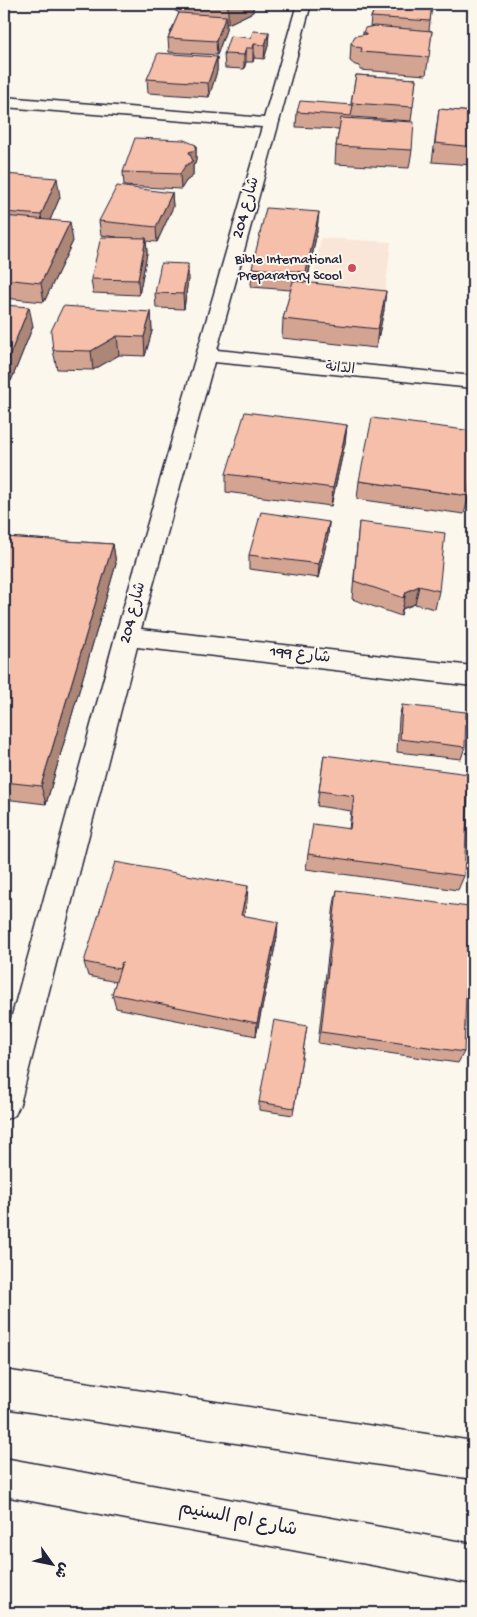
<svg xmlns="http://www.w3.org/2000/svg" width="477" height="1617" font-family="'Gochi Hand','Playpen Sans Arabic',sans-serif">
<rect width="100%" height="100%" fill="#fbf7ec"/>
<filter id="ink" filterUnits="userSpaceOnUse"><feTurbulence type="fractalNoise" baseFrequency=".02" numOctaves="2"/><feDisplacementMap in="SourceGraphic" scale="10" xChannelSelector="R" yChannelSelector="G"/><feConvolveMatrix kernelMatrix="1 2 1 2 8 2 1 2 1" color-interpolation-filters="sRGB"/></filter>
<g filter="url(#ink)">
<path fill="#fae6d8" d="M321 238 391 242 384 302 310 293Z"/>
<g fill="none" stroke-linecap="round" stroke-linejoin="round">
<defs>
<path id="street" d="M297 4H311L217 350 473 376V388L214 362 141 629 473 666V686L137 647 20 1104 15 1115 4 1120V1045L115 637 262 127 4 107V97L264 118Z"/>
<path id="secondary" d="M4 1370 473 1441V1479L4 1408Z
M4 1458 473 1544V1584L4 1496Z"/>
</defs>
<use href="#street" stroke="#22223b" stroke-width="3"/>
<use href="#secondary" stroke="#22223b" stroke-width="3"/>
<use href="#street" fill="#fbf7ec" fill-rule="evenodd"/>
<use href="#secondary" fill="#fbf7ec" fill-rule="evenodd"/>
</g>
<path fill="#d4a492" stroke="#22223b" d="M169 4H253V12L228 24H226V30L217 55 169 52 168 38 179 13 169 7Z
M376 4H432L429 30 432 31 426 75 360 70V66L355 65 350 61 351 43 363 35V32L370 27 371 17 375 8Z
M269 32 268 46 264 59 254 58 253 62H246L244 69 225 68 224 54 251 38Z
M217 57V71L209 97 148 93 147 79Z
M356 75 416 79 411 121 352 117V118L412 150 409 168 335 164 336 146 339 129 296 127 297 112 351 105Z
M439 109 473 112V165L432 162Z
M196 145V160L195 164 193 165V176L186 181 181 189 124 186 123 172Z
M4 174 60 197 50 220 73 241 44 302 4 298Z
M172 193 173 207 157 242 146 241 147 253 139 295 93 293 91 279 117 237 101 235 99 221Z
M317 231 307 283 384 310 376 348 282 338 283 319 291 290 251 287 252 268Z
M188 279 184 309 156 308 155 293Z
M4 305 33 326 11 381 4 380Z
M151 312 152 331 145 356 119 355 93 370 57 369 53 350Z
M347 425 345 443 331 506 226 492V474Z
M359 481 469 496 464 514 357 499Z
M329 522 328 536 318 578 249 569V555Z
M359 522 439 591 435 609 415 604 402 609 401 616 352 599Z
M4 537 113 544 116 564 46 804 4 799Z
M402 705 465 747 461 759 397 752 399 718Z
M324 755 464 876 458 890 306 869 308 854 349 829 351 811 317 806Z
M337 890 464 1052 458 1063 318 1043 334 904Z
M247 902 244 916 277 937 256 1036 116 1008 112 994 116 982 88 976 84 962Z
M307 1026 293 1115 259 1110V1102Z"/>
<path fill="#ac8677" stroke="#22223b" d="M234 4H253V12L228 24V6Z
M226 16V30L217 55 216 41Z
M269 32 268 46 264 59 265 45Z
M254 44V58L253 62V48Z
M246 48V62L244 69V55Z
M217 57V71L209 97 208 83Z
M196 145V160L195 164 193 165V176L186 181 181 189 180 174 189 152Z
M57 178 60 197 44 234 41 215Z
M172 193 173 207 157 242 156 227Z
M319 212 317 231 305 291 306 272Z
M70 222 73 241 44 302 41 283Z
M146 238 147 253 139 295 138 280Z
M188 264V279L184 309 183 294Z
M386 291 384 310 376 348 378 329Z
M29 307 33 326 11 381 7 362Z
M151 312 152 331 145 356 144 337Z
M117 336 119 355 93 370 91 351Z
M347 425 345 443 331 506 333 488Z
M329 522 328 536 318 578 319 564Z
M113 544 116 564 46 804 41 786Z
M419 586 415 604 402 609 401 616 406 592Z
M248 886 247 902 241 930V915Z
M278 922 277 937 256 1036 257 1023Z"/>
<path fill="#f6bfaa" stroke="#22223b" d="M194 4H234L228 6 197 5Z
M377 4H432L430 21 371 17Z
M179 13 226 16 216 41 168 38Z
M374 26 432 31 429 57 361 52 362 48 356 47 351 43 355 36 367 34 363 32 365 28Z
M253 31 269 32 265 45 254 44 253 48H246L244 55 224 54 230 36 251 38Z
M158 53 217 57 208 83 147 79Z
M356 75 416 79 413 107 351 103Z
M300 101 353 105 351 116 297 112Z
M439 109 473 112V147L435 143Z
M341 118 414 122 412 150 336 146Z
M135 138 184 140 196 145 195 150 189 152 193 161 185 166 180 174 123 172Z
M4 174 57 178 41 215 4 212Z
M117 186 172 193 156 227 99 221Z
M266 208 319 212 306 272 252 268Z
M4 216 70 222 41 283 4 279Z
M101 237 146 238 138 280 91 279Z
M161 263 188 264 183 294 155 293Z
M293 281 386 291 378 329 283 319Z
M4 305 29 307 7 362H4Z
M63 306 151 312 144 337 117 336 91 351 53 350 51 331Z
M245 412 347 425 333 488 226 474Z
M372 418 473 431V457L469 496 359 481Z
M261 512 329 522 319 564 249 555Z
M359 522 445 533 439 591 419 586 406 592 404 598 354 581Z
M4 537 113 544 41 786 4 782Z
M402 705 466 712 465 747 400 739Z
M324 755 469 774 464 876 308 854 313 824 350 829 354 796 319 791Z
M115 862 248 886 241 915 278 922 257 1023 112 994 122 962 119 969 84 962Z
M337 890 469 907 464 1052 321 1032Z
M274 1020 307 1026 294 1108 259 1102Z"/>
</g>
<circle fill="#d1495b" stroke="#fbf7ec" stroke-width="2" cx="352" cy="268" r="5"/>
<g text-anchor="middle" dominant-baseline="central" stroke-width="4" stroke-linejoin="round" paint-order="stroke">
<g font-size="14" fill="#22223b" stroke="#fbf7ec" text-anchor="end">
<text x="342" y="260">Bible International<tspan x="342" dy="16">Preparatory Scool</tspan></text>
</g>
<g font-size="14" fill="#22223b" stroke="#fbf7ec">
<text transform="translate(340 369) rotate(6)">الدانة</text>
</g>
<g font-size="16" fill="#22223b" stroke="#fbf7ec">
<text transform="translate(247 208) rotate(-74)">شارع 204</text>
<text transform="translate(134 613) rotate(-75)">شارع 204</text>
<text transform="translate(300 656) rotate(6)">شارع 199</text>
</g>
<g font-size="19" fill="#22223b" stroke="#fbf7ec">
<text transform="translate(238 1520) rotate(11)">شارع ام السنيم</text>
</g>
</g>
<rect width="477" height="1617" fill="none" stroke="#fbf7ec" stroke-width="20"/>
<rect x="10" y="10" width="457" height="1597" fill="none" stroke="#22223b" stroke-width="2" filter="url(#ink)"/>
<g transform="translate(52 1564) rotate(123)" stroke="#fbf7ec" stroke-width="4" paint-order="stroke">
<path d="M0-4L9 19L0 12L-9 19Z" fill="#22223b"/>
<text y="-8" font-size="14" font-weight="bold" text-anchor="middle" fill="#22223b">ش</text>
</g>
</svg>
